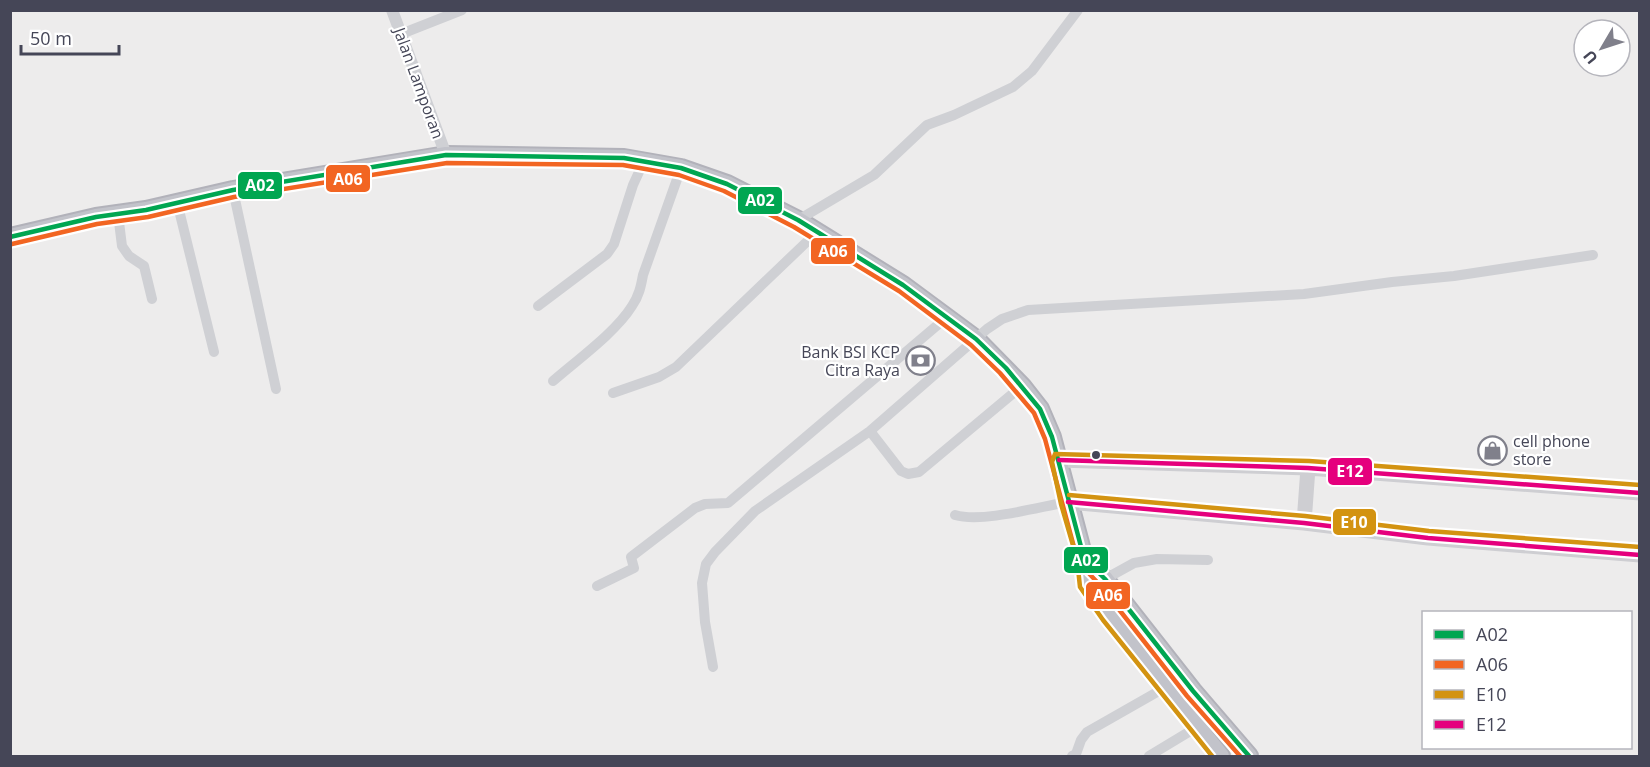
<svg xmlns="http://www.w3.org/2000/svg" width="1650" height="767" font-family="'Open Sans',sans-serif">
<rect width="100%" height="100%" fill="#edecec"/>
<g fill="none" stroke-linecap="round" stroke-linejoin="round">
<defs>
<path id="trunk" d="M10 237 96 217 146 210 233 190 446 155 624 158 681 168 727 184 798 220 903 285 976 339 1022 386 1040 409 1052 437 1084 558 1087 583 1109 615 1221 756
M1084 558 1105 579 1193 691 1249 756"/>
</defs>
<use href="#trunk" stroke="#b2b2ba" stroke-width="20"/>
<path stroke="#cfd0d4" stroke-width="10" d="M401 34 462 10
M233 190 276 389
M177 202 214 352
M118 214 122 246 129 256 144 266 152 299
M798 220 874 175 927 125 954 115 1013 87 1032 71 1078 10
M538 306 607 254 614 244 633 185 644 161
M553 381C577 360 616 332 632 306 639 296 641 286 643 275L681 168
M613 393 659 377 676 367 817 232
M870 431 901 471 908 474 919 472 1022 386
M955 515C983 523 1038 507 1068 502
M1105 579 1134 563 1157 559 1208 560
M597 586 634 568 631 557 695 508 705 504 728 503 947 317
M713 667 705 622 702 583 706 564 715 552 755 511 870 431 987 329 1002 319 1028 310 1304 294 1392 282 1454 276 1593 255
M1072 756 1076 754 1081 740 1087 732 1166 687
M1149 756 1197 727"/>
<path stroke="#cfd0d4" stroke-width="12" d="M392 10 446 155"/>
<path stroke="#ceced2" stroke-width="15" d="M1059 460 1308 468 1640 493
M1068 502 1304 523 1428 538 1640 555
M1304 523 1308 468"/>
<use href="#trunk" stroke="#c2c3ca" stroke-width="16"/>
<defs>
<path id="bus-1" d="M10 237 96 217 146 210 233 190 446 155 624 158 681 168 727 184 798 220 903 285 976 339 1006 368 1040 409 1052 437 1084 558 1105 579 1193 691 1249 756"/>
<path id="bus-2" d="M12 244 97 224 148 217 234 197 447 163 623 165 679 175 724 191 794 227 899 291 971 345 1000 373 1034 413 1045 439 1078 562 1099 584 1187 696 1240 756"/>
<path id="bus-3" d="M1069 495 1305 516 1429 531 1640 547
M1212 756 1103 620 1080 587 1077 559 1061 504 1052 462 1055 454 1309 461 1640 485"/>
<path id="bus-4" d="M1059 460 1308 468 1640 493
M1068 502 1304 523 1428 538 1640 555"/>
</defs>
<use href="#bus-1" stroke="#fff" stroke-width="9"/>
<use href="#bus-2" stroke="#fff" stroke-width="9"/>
<use href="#bus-3" stroke="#fff" stroke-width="9"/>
<use href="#bus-4" stroke="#fff" stroke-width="9"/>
<use href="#bus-1" stroke="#00a651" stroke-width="4.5"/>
<use href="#bus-2" stroke="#f26522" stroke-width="4.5"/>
<use href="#bus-3" stroke="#d39311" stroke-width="4.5"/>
<use href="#bus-4" stroke="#e5007d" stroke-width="4.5"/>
</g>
<defs>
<symbol id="bank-ring" viewBox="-11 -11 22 22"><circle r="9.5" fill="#fff" stroke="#80808b" stroke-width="1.5"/><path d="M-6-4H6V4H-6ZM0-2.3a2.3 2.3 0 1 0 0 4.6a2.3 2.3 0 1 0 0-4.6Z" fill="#80808b"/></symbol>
<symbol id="shop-ring" viewBox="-11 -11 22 22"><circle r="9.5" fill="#fff" stroke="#80808b" stroke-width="1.5"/><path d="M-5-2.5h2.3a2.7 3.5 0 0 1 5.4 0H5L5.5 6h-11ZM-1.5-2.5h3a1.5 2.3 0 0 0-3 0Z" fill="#80808b"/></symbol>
</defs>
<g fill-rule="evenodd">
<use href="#bank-ring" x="904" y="344" width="33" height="33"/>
<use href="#shop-ring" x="1476" y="434" width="33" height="33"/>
</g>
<circle fill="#454657" stroke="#fff" stroke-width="2" cx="1096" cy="455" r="5"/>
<g text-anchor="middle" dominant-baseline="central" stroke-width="4.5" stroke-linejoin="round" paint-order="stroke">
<g font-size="16" fill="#454657" stroke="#fff">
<text transform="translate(419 83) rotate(70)">Jalan Lamporan</text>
</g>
<g font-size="16" fill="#454657" stroke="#fff" text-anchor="end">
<text x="900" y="352">Bank BSI KCP<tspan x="900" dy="18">Citra Raya</tspan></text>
<text x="1513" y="441" text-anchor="start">cell phone<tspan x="1513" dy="18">store</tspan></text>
</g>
</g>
<g stroke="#fff" stroke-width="2">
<rect x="325" y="164" width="46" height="29" rx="6" fill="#f26522"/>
<rect x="237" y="171" width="46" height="29" rx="6" fill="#00a651"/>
<rect x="737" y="186" width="46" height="29" rx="6" fill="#00a651"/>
<rect x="810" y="237" width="46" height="28" rx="6" fill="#f26522"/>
<rect x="1327" y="457" width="46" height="29" rx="6" fill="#e5007d"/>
<rect x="1332" y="508" width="45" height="28" rx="6" fill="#d39311"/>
<rect x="1063" y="546" width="46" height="28" rx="6" fill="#00a651"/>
<rect x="1085" y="581" width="46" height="29" rx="6" fill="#f26522"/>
</g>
<g font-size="16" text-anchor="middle" font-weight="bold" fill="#fff">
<text x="348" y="185">A06</text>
<text x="260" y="191">A02</text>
<text x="760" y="206">A02</text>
<text x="833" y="257">A06</text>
<text x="1350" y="477">E12</text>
<text x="1354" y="528">E10</text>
<text x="1086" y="566">A02</text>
<text x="1108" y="601">A06</text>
</g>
<rect width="1650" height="767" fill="none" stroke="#454657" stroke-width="24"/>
<rect x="1422" y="611" width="210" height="138" fill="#ffffff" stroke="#b5b5bc" stroke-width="1.5"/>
<rect x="1434" y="630" width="30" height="9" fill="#00a651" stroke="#b5b5bc" stroke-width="1.5"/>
<text x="1476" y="641" font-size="18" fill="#454657">A02</text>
<rect x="1434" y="660" width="30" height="9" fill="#f26522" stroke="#b5b5bc" stroke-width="1.5"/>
<text x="1476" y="671" font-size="18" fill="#454657">A06</text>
<rect x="1434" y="690" width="30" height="9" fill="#d39311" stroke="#b5b5bc" stroke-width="1.5"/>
<text x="1476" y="701" font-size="18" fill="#454657">E10</text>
<rect x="1434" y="720" width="30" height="9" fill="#e5007d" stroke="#b5b5bc" stroke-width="1.5"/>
<text x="1476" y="731" font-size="18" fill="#454657">E12</text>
<g transform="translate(1602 48) rotate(231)"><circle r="28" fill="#ffffff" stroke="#b5b5bc" stroke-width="1.5"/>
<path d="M0-4.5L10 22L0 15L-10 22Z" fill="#80808b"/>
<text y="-9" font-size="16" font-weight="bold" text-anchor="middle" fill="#454657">U</text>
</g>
<path d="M21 45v9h98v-9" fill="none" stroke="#454657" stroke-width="3"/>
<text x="30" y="45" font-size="18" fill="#454657" stroke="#ffffff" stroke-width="4.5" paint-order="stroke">50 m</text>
</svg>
